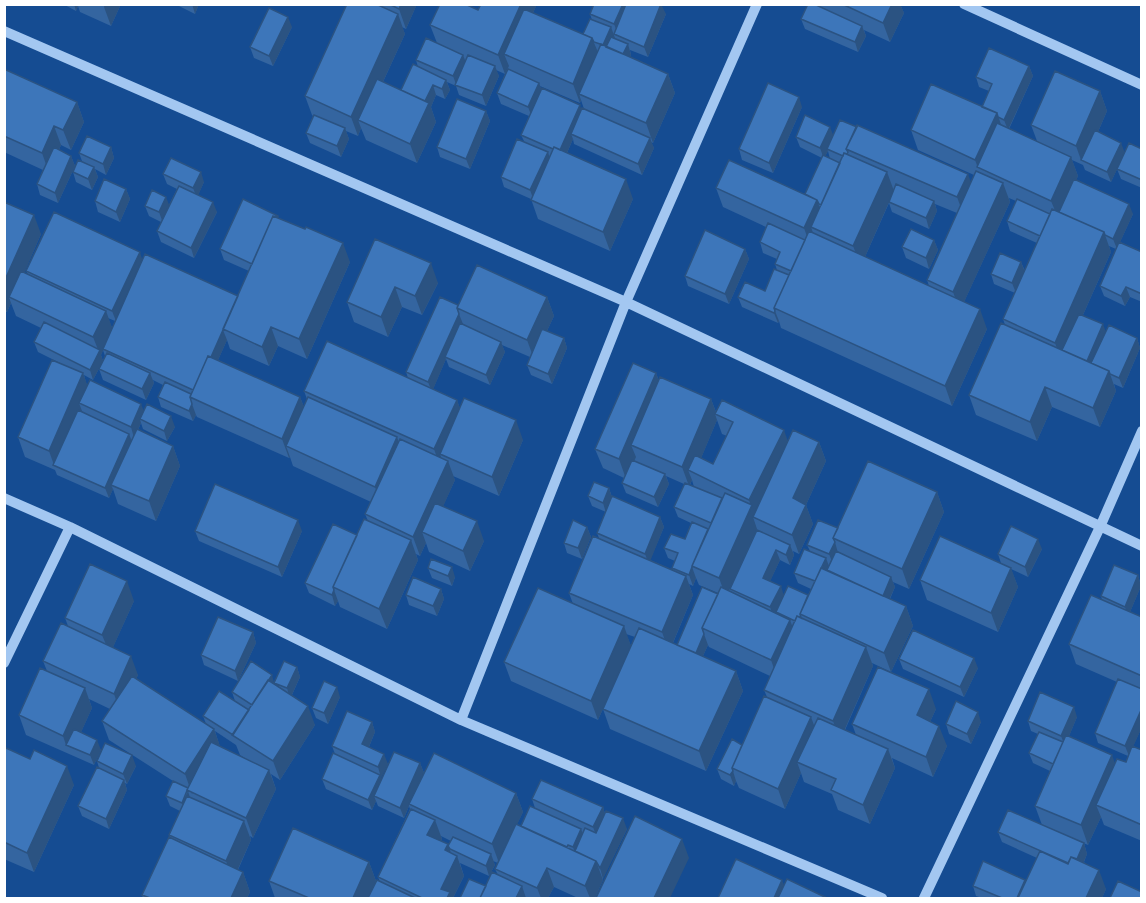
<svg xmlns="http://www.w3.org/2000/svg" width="1146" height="903" font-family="'Titillium Web',sans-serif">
<rect width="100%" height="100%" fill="#154c92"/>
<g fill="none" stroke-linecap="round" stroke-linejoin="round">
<path stroke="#a3c7f1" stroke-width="10" d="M964 4 1142 85
M4 31 626 302 1142 546
M4 498 70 527 461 720 882 898
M4 663 70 527
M461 720 626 302 757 4
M924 898 1100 527 1142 431"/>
</g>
<path fill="#3465a0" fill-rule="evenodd" d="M63 4H121L111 26 80 12 78 6 76 11Z
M175 4H199L195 14Z
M347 4H417L406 29 402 27 405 34 383 82 401 90 418 67 416 60 437 43 430 25 478 10 481 4H537L533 13 583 34 592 20 590 14H666L648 57 630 50 631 55 630 57 668 74 675 93 653 143 651 142 654 148 642 175 574 144 573 139 567 153 633 199 610 251 538 219 531 199 504 187 501 177 524 141 521 135 529 116 501 104 497 93 505 74 496 70 499 76 486 106 459 95 456 86 447 82 450 90 445 99 436 95 431 107 436 122 417 163 366 140 361 128 358 136 346 131 349 139 341 157 310 143 306 133 313 116 312 115 305 96ZM540 86 580 103 581 100 584 109H581L541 89Z
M808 4H900L904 13 890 42 864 30 866 36 858 52 805 29 801 19Z
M292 27 273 66 254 58 250 47Z
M1029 66 1033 76 1009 129 1037 141 1031 125 1100 91 1107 111 1098 132 1125 153 1142 149V188L1121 179 1117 169 1111 182 1085 170 1083 165 1072 160 1078 176 1076 180 1133 214 1120 242 1142 252V302L1130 297 1125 306 1104 296 1100 286 1116 249 1109 246 1111 252 1083 315 1106 332 1137 338 1140 348 1123 388 1114 384 1116 391 1100 427 1052 407 1037 441 976 415 969 395 1005 325 1003 319 1015 293 994 284 991 274 1021 262 1025 271 1037 243 1010 231 1007 221 1016 201 1009 198 1010 202 964 302 987 329 952 406 781 328 779 321 778 323 742 307 738 297 765 291 777 270 775 264 777 259 763 253 760 242 766 227 723 207 716 188 805 194 822 158 800 147 796 137 833 135 971 182 974 175 918 150 911 130 982 107 989 91 979 87 976 77ZM828 151 830 159 825 156ZM889 203 892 212 929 229 937 211 935 204 957 213 927 280 929 286 865 257Z
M4 69 77 102 84 122 71 150 61 145 59 150 71 156 75 166 58 203 40 195 37 184 43 170 4 152Z
M802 107 773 173 742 160 739 149Z
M486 111 490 121 470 169 440 157 437 147Z
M111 147 114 158 106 175 95 169 98 177 92 190 76 182 73 172 82 161 79 153Z
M163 174 204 182 198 195 217 212 194 258 161 242 157 231 161 222 149 216 145 206 169 205 177 189 167 184Z
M126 189 130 199 120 222 98 212 95 201Z
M4 202 41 234 24 273 28 274 26 271 143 260 238 296 249 271 224 260 220 249 279 218 350 262 307 359 278 346 269 366 230 349 227 340 218 360 300 397 304 407 307 399 304 391 408 378 406 372 458 305 547 297 554 316 547 331 564 338 567 348 552 384 531 375 527 365 530 357 502 345 505 352 490 385 449 367 446 359 433 389 457 400 460 409 523 440 499 496 453 476 455 480 443 506 484 541 470 571 429 552 426 543 420 556 416 554 418 560 387 629 340 607 338 601 335 606 309 593 305 583 357 535 368 521 365 514 371 502 293 466 290 457 289 458 197 417 196 415 193 421 161 407 158 397 163 385 153 380 154 383 146 400 103 380 99 369 102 363 93 380 84 375 87 386 144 411 175 427 167 441 143 429 141 423 138 430 173 446 180 466 156 521 118 504 113 489 109 498 57 475 55 470 25 457 18 437 62 364 38 352 34 342 41 328 16 316 11 303 7 312 4 311ZM108 318 115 321 112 328ZM103 350 105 356 103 361 101 355Z
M375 239 438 283 422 315 402 307 388 337 354 322 347 302Z
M934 240 938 250 929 269 906 258 902 247Z
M745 249 749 259 729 304 688 286 685 276Z
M656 373 659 381 711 399 716 412 788 441 819 442 826 461 806 505 813 524 799 554 793 551 794 555 790 565 780 560 770 581 784 595H808L811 589 798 583 794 573 810 551 807 545 838 528 937 492 944 512 909 589 893 582 895 587 890 599 906 606 913 626 891 672 872 663 873 666 845 730 856 735 852 724 936 709 930 722 947 746 933 777 892 758 895 768 870 824 838 810 832 794 804 782 801 773 785 809 739 788 736 781 734 786 721 779 717 769 742 745 767 697 764 690 770 676 709 647 708 645 703 656 736 671 743 691 706 771 610 729 603 709 635 637 626 634 631 646 598 720 511 681 504 662 573 604 569 593 599 538 597 533 606 512 592 506 588 496 609 488 612 497 660 517 664 527 650 560 673 570 672 568 675 561 668 558 664 548 685 539 691 523 678 517 674 507 684 484 666 476 669 484 658 507 626 493 622 483 624 478 603 468 595 449ZM717 420 722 434 727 436 713 464 701 458ZM692 480 694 487 690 485ZM696 578 699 585 718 593 677 645 673 643 693 595 689 584 693 586Z
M587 527 591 537 582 559 567 553 564 543Z
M195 531H302L282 577 199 541Z
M1042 549 1028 577 1011 569 1018 587 998 632 927 600 920 580 1001 563 998 554Z
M428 568 455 577 452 586 432 578Z
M1138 575 1141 586 1130 612 1142 617V727L1133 746 1142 750V841L1104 825 1101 817 1088 845 1051 829 1084 843 1087 854 1084 862 1106 889 1102 898H982L976 896 973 886 1026 881 1037 858 1002 842 998 832 1042 825 1035 806 1050 771 1033 763 1029 753 1038 734 1031 731 1028 721 1077 717 1069 736 1115 763 1126 762 1128 756 1098 743 1095 733 1117 682 1076 664 1069 644 1102 600 1101 596Z
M441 589 444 599 437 616 409 605 406 595Z
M134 601 113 647 138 675 136 679 206 724 203 716 235 701 232 692 274 682 297 667 300 677 292 695 315 725 280 780 271 774 276 789 253 838 250 836 251 840 238 870 243 872 250 892 247 898H143L142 895 170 838 169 835 180 811 170 806 166 796 173 781 109 740 102 721 110 709 89 699 92 708 81 732 101 750 94 765 26 735 19 715 47 671 43 661 68 626 65 618ZM215 731 236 745 240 755 246 759 220 747Z
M253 632 256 643 238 681 204 665 201 655Z
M899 659 978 668 964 697 903 669Z
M340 697 328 724 316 718 312 708Z
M372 722 375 732 369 747 388 764 381 777 382 780 420 763 424 773 516 793 523 812 517 824 521 826 535 808 532 799 603 807 605 814 627 829 603 878V880L595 898H578L554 887 548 898H460L486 886 498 875 495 869 498 863 493 861 495 865 489 876 460 863 464 876 453 898H275L269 881 369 862 376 881 380 882 378 877 410 809 409 806 404 818 378 806 376 801 372 810 326 789 322 779 335 754 332 746ZM441 836 451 841 448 846V844L441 841 442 839Z
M981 722 971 744 949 734 946 724Z
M4 751 74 785 34 872 4 859Z
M97 761 136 766 127 784 125 783 127 790 109 829 82 816 78 806 99 768Z"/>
<path fill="#2b5382" d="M74 4H77L78 6 76 11Z
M105 4H121L111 26 104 7Z
M192 4H199L195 14Z
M401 4H417L406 29 399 9Z
M521 4H537L513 58 504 54 509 66 505 74 498 55Z
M623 4H628L618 34 614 24Z
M661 4 666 14 648 57 644 47Z
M892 4H900L904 13 890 42 883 23Z
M398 14 405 34 364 123 358 120 361 128 358 136 351 117Z
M288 17 292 27 273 66 269 56Z
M862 26 866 36 858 52 855 42Z
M611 27 615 38 609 50 602 46Z
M592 38 600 57 579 94 581 100 580 103 573 84Z
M628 44 631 55 626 67 622 57Z
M463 55 467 65 457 87 453 76Z
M495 66 499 76 486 106 482 95Z
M1029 66 1033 76 1008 130 1004 120Z
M668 74 675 93 653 143 646 123Z
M446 80 450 90 445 99 442 89Z
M539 83 543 93 532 117 528 107Z
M433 85 436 95 431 107 436 122 417 163 410 144 425 101Z
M1100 91 1107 111 1085 162 1081 160 1076 146Z
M799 97 802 107 773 173 769 163Z
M77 102 84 122 71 150 63 130Z
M580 105 583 116 571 134 573 139 563 162 559 151Z
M486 111 490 121 470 169 466 159Z
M997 113 1004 133 978 168 975 160Z
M54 126 61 145 49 173 42 153Z
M830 127 834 137 827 149 828 151 824 159 820 148Z
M345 128 349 139 341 157 337 146Z
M650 138 654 148 642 175 638 164Z
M1121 143 1125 153 1111 182 1107 172Z
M111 147 114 158 106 175 103 164Z
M548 152 551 162 534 201 530 190Z
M71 156 75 166 58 203 55 193Z
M1071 157 1078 176 1059 220 1051 201Z
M94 167 98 177 92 190 88 179Z
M201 172 204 182 197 198 193 188Z
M887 172 894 191 861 266 853 246Z
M968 174 975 193 964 216 957 197Z
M626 179 633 199 610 251 603 232Z
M1003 183 1010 202 960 311 953 292Z
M126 189 130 199 120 222 116 212Z
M166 197 170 207 163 223 159 212Z
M817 200 824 220 811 227 815 239 811 248 804 228Z
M934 201 937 211 929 229 926 218Z
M213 202 217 212 194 258 191 248Z
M1129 204 1133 214 1117 249 1113 239Z
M34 215 41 234 13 299 9 297 11 303 7 312 4 306V282Z
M1104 232 1111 252 1062 362 1055 343Z
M934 240 938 250 929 269 926 258Z
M343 243 350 262 307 359 299 339Z
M745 249 749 259 729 304 725 294Z
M140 252 143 262 116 321 112 311Z
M1021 262 1025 272 1016 293 1012 283Z
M431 263 438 283 422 315 415 296Z
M395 287 402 307 388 337 381 317Z
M1126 287 1130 297 1125 306 1121 296Z
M547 297 554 316 534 359 527 340Z
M980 309 987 329 952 406 945 386Z
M106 311 113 330 101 355 103 361 93 380 90 370 99 352 93 337Z
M775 311 779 321 778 323 774 313Z
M459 314 463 324 445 357 446 359 432 392 428 382Z
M1103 324 1107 335 1093 366 1086 364Z
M271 327 278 346 269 366 262 347Z
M223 330 227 340 200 401 196 391Z
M564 338 567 348 552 384 548 374Z
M1137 338 1140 348 1123 388 1119 378Z
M501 342 505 352 490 385 486 375Z
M1109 371 1116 391 1100 427 1093 408Z
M83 373 90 393 79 403 82 411 57 466 54 465 49 451Z
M150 373 154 383 146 400 142 389Z
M656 373 663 393 631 445 636 457 626 479 619 459Z
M1045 387 1052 407 1037 441 1030 422Z
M300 397 308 417 286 446 290 457 289 458 282 439Z
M711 399 717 415 715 414 717 420 695 473 688 470 692 480 689 486 682 467Z
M457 400 464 420 440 454 443 463 441 469 434 449Z
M141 404 145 414 140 419 141 423 134 438 131 427Z
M192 404 196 415 193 421 189 411Z
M171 416 175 427 167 441 164 431Z
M516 420 523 440 499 496 492 477Z
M784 430 791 450 756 519 753 517 757 529 726 597 719 578 751 507 749 500Z
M129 434 133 444 111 485 113 489 109 498 105 488Z
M397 437 404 457 382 506 375 487Z
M819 442 826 461 806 505 813 524 799 554 792 535 793 498Z
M173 446 180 466 156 521 149 501Z
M448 461 455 480 430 536 422 532 426 543 420 556 413 537Z
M665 474 669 484 658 507 654 497Z
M609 488 612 498 606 513 603 503Z
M937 492 944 512 909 589 902 569Z
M660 517 664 527 649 564 645 554Z
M298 520 302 531 282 577 278 567Z
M477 521 484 541 470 571 463 551Z
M587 527 591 537 582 559 578 548Z
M1038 539 1042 549 1028 577 1025 567Z
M411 540 418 560 387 629 379 609Z
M835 542 838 553 833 564 829 554Z
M790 545 794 555 790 565 786 555Z
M776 550 780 560 767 588 763 578Z
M826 558 830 569 816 582Z
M452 567 455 577 452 586 448 576Z
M692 567 696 578 693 586 689 575Z
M1011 568 1018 587 998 632 991 613Z
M1138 575 1141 586 1128 617 1125 607Z
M686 576 693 595 669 652 662 632Z
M891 577 895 587 885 609 881 599Z
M127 581 134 601 110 654 102 635Z
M781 586 784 596 774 618 770 607Z
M441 589 444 599 437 616 433 606Z
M334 590 338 601 335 606 332 595Z
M906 606 913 626 891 672 884 653Z
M790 620 797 639 778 680 771 660Z
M624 626 631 646 598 720 591 701Z
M253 632 256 643 238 681 235 671Z
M704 634 708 645 698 667 694 657Z
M866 647 873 666 840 740 833 721Z
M131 656 138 675 121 714 114 694Z
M974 658 978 668 964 697 960 687Z
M297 667 300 677 290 699 287 688Z
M736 671 743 691 706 771 699 751Z
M272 675 275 686 252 705Z
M337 687 340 697 328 724 324 713Z
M85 688 92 708 74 748 66 745 63 736Z
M929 689 936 709 924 735 917 715Z
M308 706 315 725 280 780 273 761Z
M1074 707 1077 717 1065 746 1061 736Z
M1142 708V727L1129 756 1125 746Z
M978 712 981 722 971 744 967 734Z
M811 717 818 736 797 762 801 773 785 809 778 789Z
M372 722 375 732 366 754 362 744Z
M939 726 947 746 933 777 926 757Z
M214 729 221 749 192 794 185 774Z
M97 740 101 750 94 765 90 755Z
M888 749 895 768 870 824 863 805Z
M384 754 388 764 381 778 378 767Z
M132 755 136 766 127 784 123 774Z
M1112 755 1119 774 1096 805 1101 817 1088 845 1081 825Z
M420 763 424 773 409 804V806L404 818 400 808Z
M67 766 74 785 34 872 27 853Z
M269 770 276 789 253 838 246 818Z
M733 771 736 781 734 786 730 775Z
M380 775 384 785 374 796 376 801 372 810 368 800Z
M124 780 127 790 109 829 106 819Z
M188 791 191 801 185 813 182 803Z
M516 793 523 812 499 863 492 844Z
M603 807 606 818 597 838 593 827Z
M623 818 627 829 603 879 600 868Z
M435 820 442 839 435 854 427 835Z
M244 821 251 840 233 880 226 861Z
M581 829 585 839 576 857 573 847Z
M682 839 689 858 670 898H654Z
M1084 843 1087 854 1078 876 1074 866Z
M448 844 454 862 457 856 464 876 453 898H445L441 889 445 850Z
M491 854 495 865 489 876 486 866Z
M596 861 603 880 595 898H590L585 886Z
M369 862 376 881 368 898H353Z
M547 868 554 887 548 898H541L537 888Z
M1099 870 1106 889 1102 898H1086Z
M243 872 250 892 247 898H231Z
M782 880 789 898H774Z
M522 886 526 898H516Z"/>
<path fill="#3d76ba" stroke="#2b5382" stroke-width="1.5" d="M347 4H376L398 14 351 117 305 96Z
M389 4H401L399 9Z
M440 4H465L478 10 481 4H521L498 55 430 25Z
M594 4H623L614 24 590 14Z
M626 4H661L644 47 614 34Z
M808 4H814L862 26 855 42 801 19Z
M842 4H892L883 23Z
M269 8 288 17 269 56 250 47Z
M524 9 592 38 573 84 504 54Z
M590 19 611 27 603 45 594 42 592 38 583 34Z
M611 37 628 44 623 54 606 47Z
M426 38 463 55 453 76 416 60Z
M601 44 668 74 646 123 579 94Z
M989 48 1029 66 1004 120 998 117 997 113 982 107 992 84 976 77Z
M468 55 495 66 482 95 455 85Z
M413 64 446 80 442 89 433 85 425 101 401 90Z
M4 69 77 102 63 130 54 126 42 153 4 136Z
M508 69 539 83 528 107 497 93Z
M1055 71 1100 91 1076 146 1031 125Z
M377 79 429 103 410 144 358 120Z
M768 83 799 97 769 163 739 149Z
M931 84 997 113 975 160 911 130Z
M542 88 580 105 560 150 554 147 553 149 521 135Z
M457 99 486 111 466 159 437 147Z
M582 108 650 138 638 164 571 134Z
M314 115 345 128 337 146 306 133Z
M805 115 830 127 820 148 796 137Z
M840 120 857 127 846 149 848 152 847 154 844 153 843 156 827 149Z
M997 123 1071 157 1051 201 977 167Z
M857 125 968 174 957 197 846 149Z
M1095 130 1121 143 1107 172 1081 160Z
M87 136 111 147 103 164 79 153Z
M517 139 548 152 530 190 501 177Z
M1129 143 1142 149V180L1117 169Z
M54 147 71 156 55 193 37 184Z
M554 147 626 179 603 232 531 200Z
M844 153 887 172 853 246 811 227Z
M823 155 840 163 821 205 819 204 817 200 805 194Z
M171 158 201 172 193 188 163 174Z
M78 160 94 167 88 179 73 172Z
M729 160 817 200 804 228 716 188Z
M976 171 1003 183 953 292 927 280Z
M104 179 126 189 116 212 95 201Z
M1074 179 1129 204 1113 239 1105 235 1104 232 1059 212Z
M896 184 934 201 926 218 889 202Z
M179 186 213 202 191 248 157 231Z
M152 190 166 197 159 212 145 206Z
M243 199 278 216V217L273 216 252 264 220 249Z
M1017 199 1050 214 1040 236 1007 221Z
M4 202 34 215 4 282Z
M1052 209 1104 232 1055 343 1003 319Z
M54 212 140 252 112 311 26 271Z
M273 216 305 229 306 227 343 243 299 339 271 327 262 347 223 329Z
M768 223 805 240 791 271 775 264 780 252 760 242Z
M911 229 934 240 926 258 902 247Z
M705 230 745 249 725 294 685 276Z
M809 231 980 309 945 386 774 308Z
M375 239 431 263 415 296 395 287 381 317 347 302Z
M1119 242 1142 252V294L1126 287 1121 296 1100 286Z
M1000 253 1021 262 1012 283 991 274Z
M145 254 238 296 211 357 208 356 193 390 103 349Z
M477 265 547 297 527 340 457 308Z
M774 269 789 275 774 308 775 311 774 313 738 297 745 282 765 291Z
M21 271 106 311 93 337 9 297Z
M440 297 458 305 457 308 459 314 428 382 406 372Z
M1079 314 1103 324 1087 361 1062 350Z
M44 322 100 350 90 370 34 342Z
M460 323 501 342 486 375 445 357Z
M1001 323 1109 371 1093 408 1045 387 1030 422 969 395Z
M1109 325 1137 338 1119 378 1110 374 1109 371 1091 363Z
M542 329 564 338 548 374 527 365Z
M327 341 457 400 434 449 304 391Z
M107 353 150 373 142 389 99 369Z
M208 356 300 397 282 439 190 397Z
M52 360 83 373 49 451 18 437Z
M633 363 656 373 619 459 595 449Z
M660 377 711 399 682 467 631 445Z
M90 380 141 404 131 427 79 403Z
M165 382 191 394 190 397 192 404 189 411 158 397Z
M308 397 397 437 375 487 286 446Z
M464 398 516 420 492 477 440 454Z
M722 400 784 430 749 500 688 470 695 455 713 464 733 422 715 414Z
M147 404 171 416 164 431 140 419Z
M78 410 129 434 105 488 53 465Z
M137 429 173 446 149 501 111 485Z
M793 430 819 442 793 498 806 505 792 535 753 517Z
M400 439 448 461 413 537 365 514Z
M632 460 665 474 654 497 622 483Z
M868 461 937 492 902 569 833 538Z
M594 482 609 488 603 503 588 496Z
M685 483 722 498 711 523 674 507Z
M215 484 298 520 278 567 195 531Z
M725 493 752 505 719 578 692 566Z
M612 496 660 517 645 554 597 533Z
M435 503 477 521 463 551 422 532Z
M364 519 411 540 379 609 333 587Z
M573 520 587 527 578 548 564 543Z
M818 520 838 528 833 538 835 542 829 554 807 545Z
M692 522 708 529 692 566V567L689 575 672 568 678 553 664 548 671 534 685 539Z
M333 524 357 535 333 587 334 590 332 595 305 583Z
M1011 526 1038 539 1025 567 998 554Z
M757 530 790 545 786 555 776 550 763 578 781 586 770 607 730 589Z
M593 536 686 576 662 632 569 593Z
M940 536 1011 568 991 613 920 580Z
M804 549 826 558 815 581 794 573Z
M836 551 891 577 883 596 827 570Z
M431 559 452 567 448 576 428 568Z
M90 564 127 581 102 635 65 618Z
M1114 565 1138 575 1125 607 1101 596Z
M821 568 906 606 884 653 800 614Z
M413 577 441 589 433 606 406 595Z
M788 586 808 595 800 614 801 618 797 616 795 621 776 612Z
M702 587 718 594 702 628 704 634 696 653 677 645Z
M721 587 790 620 771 660 702 628Z
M538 588 624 626 591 701 504 662Z
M1091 595 1142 617V676L1069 644Z
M797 616 866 647 833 721 764 690Z
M218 617 253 632 235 671 201 655Z
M61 623 131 656 114 694 43 661Z
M639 628 736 671 699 751 603 709Z
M913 630 974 658 960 687 899 659Z
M251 661 272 675 252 705 232 692Z
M284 661 297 667 287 688 274 683Z
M878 667 929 689 917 715 939 726 926 757 852 724Z
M40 668 85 688 63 736 19 715Z
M132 676 214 729 185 774 102 721Z
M1118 679 1142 689V708L1125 746 1095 733Z
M268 680 308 706 273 761 232 735Z
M324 681 337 687 324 713 312 708Z
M219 691 249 710 233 735 203 716Z
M1040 692 1074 707 1061 736 1028 721Z
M764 696 811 717 778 789 732 768Z
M956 701 978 712 967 734 946 724Z
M347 711 372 722 362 744 384 754 378 767 332 746Z
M818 718 888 749 863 805 831 790 836 779 797 762Z
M74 729 97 740 90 755 66 745Z
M1039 732 1063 742 1053 764 1029 753Z
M1066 735 1112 755 1081 825 1035 806Z
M732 739 742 745 732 768 733 771 730 775 717 769Z
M211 742 269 770 246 818 187 790Z
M105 743 132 755 123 774 97 761Z
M1132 746 1142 750V825L1096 805 1117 759 1126 762Z
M6 748 30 759 34 750 67 766 27 853 4 842V751Z
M394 752 420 763 400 808 374 796Z
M333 753 380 775 368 800 322 779Z
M434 753 516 793 492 844 409 804Z
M97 767 124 780 106 819 78 806Z
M541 780 603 807 593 827 532 799Z
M173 781 188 788 182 803 166 796Z
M187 796 244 821 226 861 169 835Z
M530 806 581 829 573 847 568 845 567 847 521 826Z
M411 809 435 820 427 835 448 844 445 850 457 856 441 889 450 892 447 898H422L378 877Z
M1008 810 1084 843 1077 859 1071 857 1068 863 998 832Z
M606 811 623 818 600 868 596 861 575 851 585 828 596 833Z
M635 816 682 839 654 898H596Z
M516 824 596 861 585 886 547 868 537 888 495 869Z
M293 828 369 862 353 898H309L269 881Z
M169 837 243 872 231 898H150L142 895Z
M453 837 491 854 486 866 450 849 448 846Z
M1040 851 1068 864 1071 857 1099 870 1086 898H1018Z
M736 859 782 880 774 898H718Z
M983 861 1025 880 1017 898H1002L973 886Z
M492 872 522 886 516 898H480Z
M469 879 486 886 480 898H460Z
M787 879 827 898H778Z
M377 880 415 898H368Z
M1118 881 1142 892V898H1110Z"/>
<rect width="1146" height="903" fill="none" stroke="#ffffff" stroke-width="12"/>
</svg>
